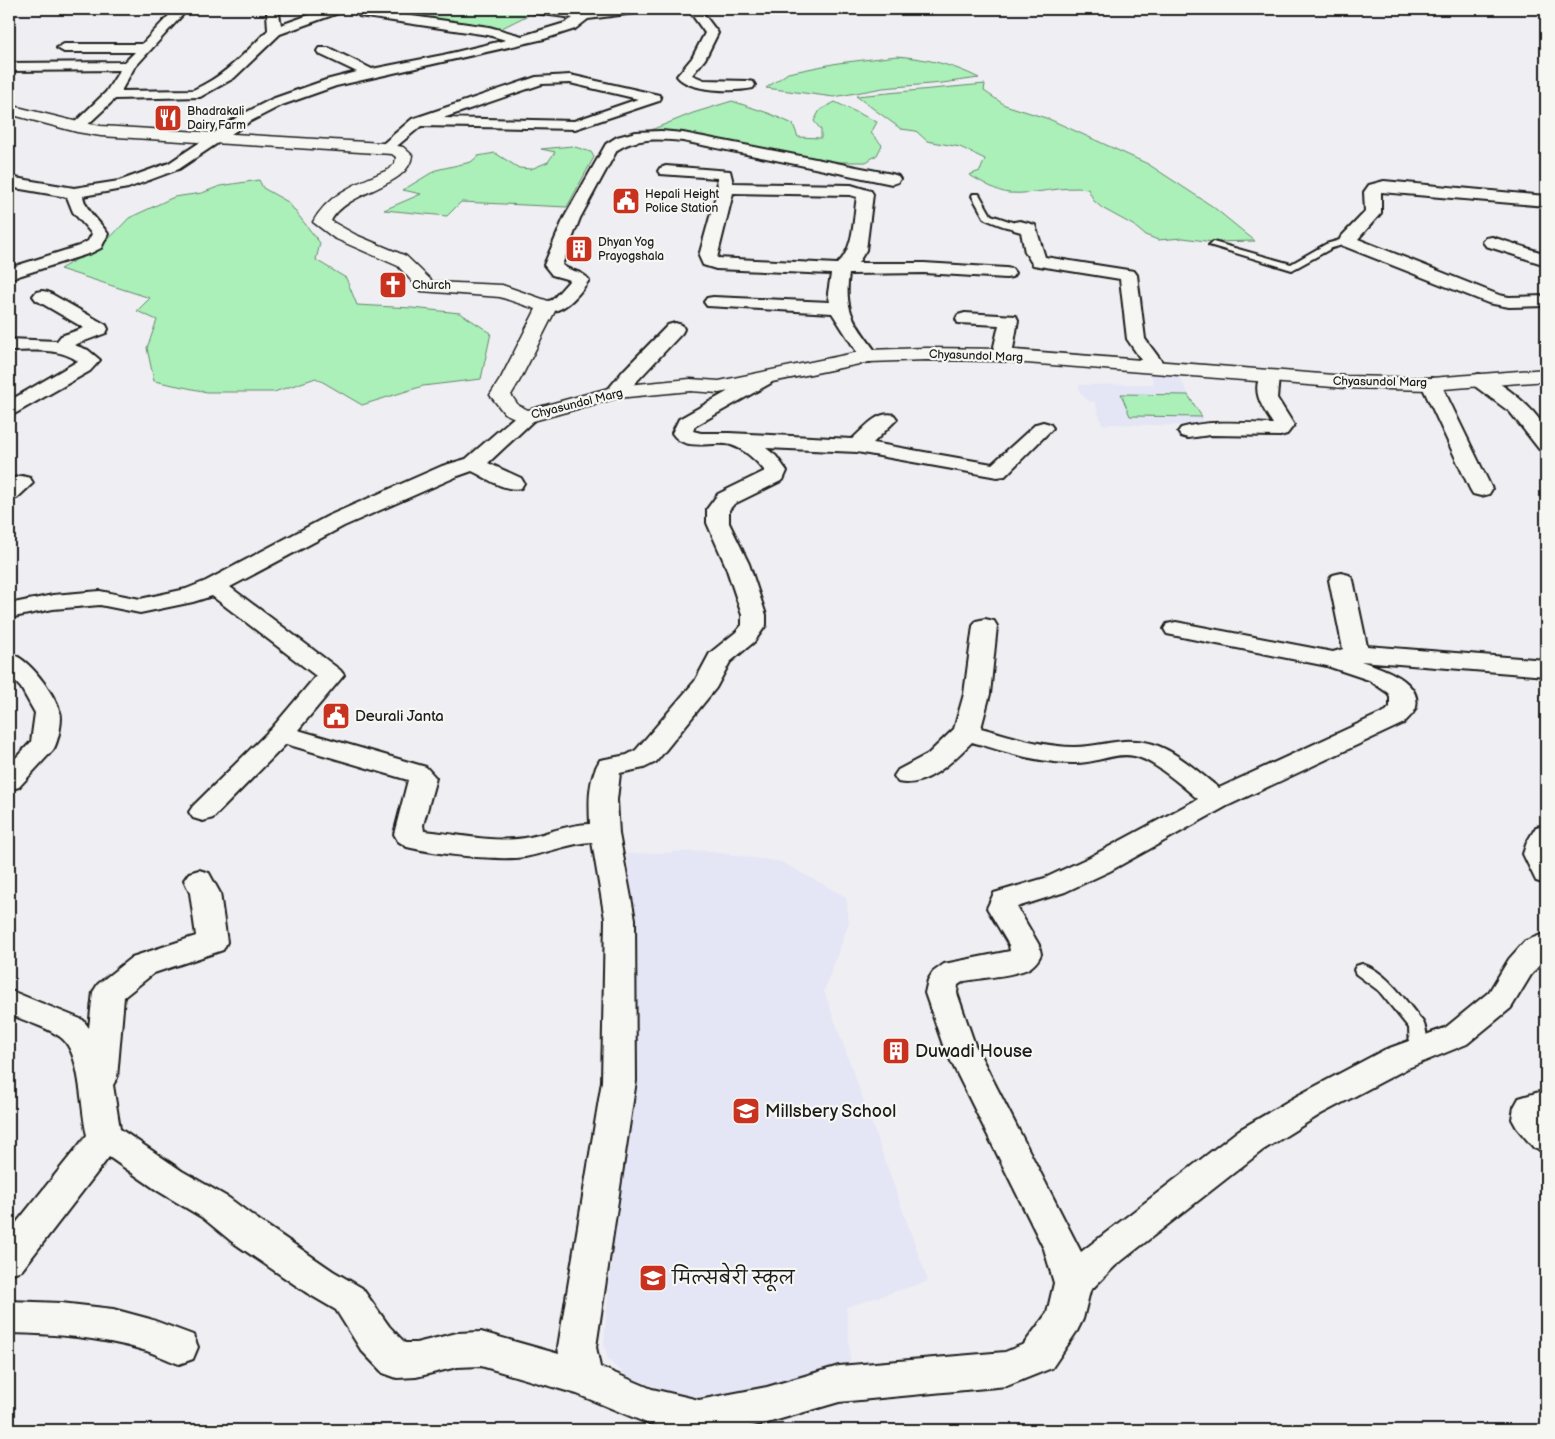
<svg xmlns="http://www.w3.org/2000/svg" width="1555" height="1439" font-family="'Balsamiq Sans','Playpen Sans Deva',sans-serif">
<rect width="100%" height="100%" fill="#eeeef3"/>
<filter id="ink" filterUnits="userSpaceOnUse"><feTurbulence type="fractalNoise" baseFrequency=".02" numOctaves="2"/><feDisplacementMap in="SourceGraphic" scale="10" xChannelSelector="R" yChannelSelector="G"/><feConvolveMatrix kernelMatrix="1 2 1 2 8 2 1 2 1" color-interpolation-filters="sRGB"/></filter>
<g filter="url(#ink)">
<path fill="#e4e5f5" d="M1151 371 1176 372 1202 417V426L1102 424 1095 402 1089 401 1080 393 1079 385 1153 384Z
M706 851 781 862 846 897 849 922 824 991 928 1281 846 1307 851 1368 720 1400 675 1394 627 1376 608 1359 604 1343 638 968 627 854Z"/>
<path fill="#abefb9" stroke="#64866a" d="M373 9H513L534 12 498 30 367 11Z
M897 56C928 59 951 64 979 78L942 83 883 88 834 97 766 88 788 73 838 63Z
M985 84 984 91 1005 105 1049 119 1148 164 1212 206 1255 241 1213 242 1183 238 1158 240 1145 235 1133 225 1102 208 1094 201 1088 189C1062 185 1036 195 1009 193 997 192 981 181 969 175L980 171 985 159 960 147 927 141 916 131 901 129 856 96Z
M732 101 768 113 793 124 798 137 821 138V130L814 121 820 110 835 102 877 122 871 133 882 145 877 155 866 162H826L756 148 703 136 646 132 693 113Z
M572 146 591 152 594 157 567 207 461 202 447 216 384 210 421 194 403 190 436 170 471 162 478 156 495 153 519 168 531 169 548 162 555 152 541 149Z
M259 180 263 188 288 202 320 243 316 260 346 278 357 305 412 308 460 313 491 333 481 379 423 386 362 405 316 378 274 392H207L154 381 147 348 157 320 137 311 150 298 60 269 105 243 129 218 174 197 202 193 220 186Z
M1121 394 1188 395 1202 417 1130 416Z"/>
<g fill="none" stroke-linecap="round" stroke-linejoin="round">
<defs>
<path id="service" d="M1421 9H1427V10L1424 12Z
M973 194H979L991 215 1024 226C1015 233 995 223 985 219L972 196Z
M1347 238 1350 239V243L1332 248 1292 270 1209 245 1213 242 1291 264 1326 244Z
M1362 964C1388 972 1406 1002 1423 1022 1427 1030 1429 1047 1425 1055L1419 1056 1413 1055 1410 1050 1409 1028 1379 991 1356 974 1354 970 1356 966Z"/>
<path id="minor" d="M175 9H188L134 68 121 91 193 90C224 77 245 53 268 30L267 13 271 9H285L279 14 281 25 326 9H343L341 12 280 34 234 78 200 97 115 99 82 130H72L70 127 106 92 120 70 9 71V63L125 62 135 52H64L57 48 64 44H142Z
M363 9 489 27 522 36 565 23 573 18 535 13 531 12 529 9H560L584 12 609 9H641L635 13 588 19 575 29 544 39 336 86 282 105 249 122 179 169 128 188 83 196C86 212 100 221 108 234L101 248 91 253 9 279V268L79 246 88 241 92 234 73 212 67 197 9 187V177L74 188 119 181 169 163 239 116 272 99 326 80 357 72 319 54 317 51 319 48H329L372 69 443 55 506 40 488 35 359 16 357 13Z
M688 9H700L718 33 705 59 692 75 704 80 748 81 753 82 755 85 753 88C735 92 689 92 677 76L692 58 705 33Z
M570 75 659 95 661 98 659 101 575 129 421 126 391 151H381L378 148 412 119 536 77ZM570 83 638 99 574 121 443 118 542 84Z
M661 131 683 133 892 174 898 176 900 179 898 182 892 184 683 141C660 139 637 137 617 150L580 218 562 265C570 272 582 270 589 280 578 296 562 316 541 311L538 307 541 303 552 300 570 280 552 275 544 265 564 218 606 144 617 137 636 132Z
M666 166 730 171 733 183 851 185 871 191 873 194 866 250 858 263H924L1006 268 1012 269 1015 273 1012 277 1006 278 924 273 849 274C843 314 857 325 879 356L876 360 869 362 862 360 832 313 707 306 704 302 707 298 713 297 830 302 828 293 831 274 716 269 703 265 699 256 718 188 717 178 660 174 658 171 660 168ZM733 193 850 195 857 197C853 218 855 249 837 264L717 258Z
M1384 181 1546 196V206L1381 192V213L1358 239 1499 295 1509 297 1546 296V306L1509 307 1488 303 1341 245 1339 241 1341 237 1365 212 1364 192 1369 185Z
M1020 221 1035 225 1045 257 1134 271 1137 275 1145 339 1165 366 1162 370 1155 372 1148 370 1127 339 1120 279 1033 265 1025 252 1021 232 1014 230 1012 226 1014 222Z
M1492 237 1546 254V265L1486 246 1483 242 1486 238Z
M42 291 48 292 106 325 108 329 106 333 74 345 88 350 100 360 90 371 16 413 9 415V401L78 361C58 347 32 351 9 351V339L57 341 61 336 84 328 36 300 33 296 36 292Z
M965 313 1016 316 1018 320 1012 355 1009 359 1002 361 995 359 992 355 999 325 958 323 956 319 958 315Z
M675 323 682 325 684 329 682 333 623 396 616 398 609 396 606 392 623 371 668 325Z
M1269 371 1276 373 1279 377 1277 398 1294 425 1287 434 1280 436 1210 435 1188 438 1181 436 1178 432 1181 428C1211 420 1242 423 1273 424 1263 408 1250 391 1262 373Z
M764 373 771 375 774 379 771 383 695 426 693 431 701 433H729L852 439C864 429 877 410 894 415L897 419 873 443 992 464 1036 424 1043 422 1050 424 1053 428 1005 476 997 477 857 452 766 448 776 456 787 471 783 480 734 504 729 510V523L749 564 766 615V625L754 642 730 662 716 688 656 762 644 768 620 773 617 800 619 834 635 919 636 1081 596 1347 600 1367 652 1389 699 1400 767 1387 839 1366 1005 1352 1024 1344 1047 1313 1054 1283 1044 1249 943 1045 925 993 928 980 933 972 944 964 1010 951 1009 945 987 908 994 893 1045 878 1090 857 1198 799C1182 786 1154 760 1134 756 1116 752 1096 763 1077 763 1041 764 1006 752 972 742 954 760 926 789 898 782L894 776 898 770 928 754 954 729 964 694 973 626 976 621 985 619 994 621 997 626 990 694 981 728C1012 736 1042 747 1074 747 1102 747 1125 735 1153 744 1178 752 1199 773 1219 788L1386 711 1390 707V697L1388 693 1369 680 1327 666 1167 634 1164 629 1167 624 1176 622 1333 652 1343 649 1329 580 1333 575 1341 573 1349 575 1353 580 1367 646 1546 660V676L1361 661C1379 667 1422 680 1416 707 1415 713 1408 718 1404 723L1227 806 1110 871 1065 892 1017 907 1039 945 1041 954C1039 959 1036 963 1031 967 1020 975 980 978 964 981L958 985 957 993 975 1045 1081 1252 1239 1130 1297 1096 1384 1050 1445 1028 1489 992 1509 959 1525 941 1546 933V957L1531 975 1511 1008 1467 1044 1408 1068 1321 1114 1263 1150 1115 1266 1090 1291 1083 1319 1077 1331 1052 1368 1007 1386 839 1402 767 1423 735 1430H675L649 1424 577 1394 481 1366 457 1367 416 1377 397 1378 383 1373 361 1350 336 1310 307 1293 231 1241 203 1218 158 1191 109 1157 22 1270 9 1274V1232L87 1135C80 1110 82 1050 59 1036 44 1026 25 1021 9 1014V990L83 1020 89 1028 93 992 98 984 132 957 196 936 190 893 184 880 189 873 199 870 209 873 220 893 227 942 223 950 154 973 124 997 117 1078 113 1085 120 1129 182 1171 229 1198 257 1219 333 1271 362 1288 389 1326 405 1343H416L457 1333 481 1332 559 1354 558 1347 602 1081 605 919 592 842C569 843 548 853 525 857 497 861 435 854 407 847L398 841 394 834 408 780 286 744 213 818 203 821 193 818 189 812 193 806 272 728 316 676 212 596 193 602 140 613 100 605 53 609 9 618V604L53 595 100 591 140 599 186 589 206 581 328 516 442 466 466 459 519 413 526 411 533 413 536 417 533 421 488 463 521 478 524 483 521 488C504 492 487 478 472 471L458 476 344 526 230 587 340 670 344 675 298 730 426 767 436 778 423 825 424 831C457 834 492 843 525 838 548 834 567 824 590 824 589 801 588 779 600 760L627 755 636 750 695 681 710 653 736 632 742 625V615L725 564 707 523V509L718 494 765 471C757 461 744 449 731 445 712 440 685 453 672 433L679 419 757 375Z
M1479 374C1501 380 1534 408 1545 428 1548 434 1546 444 1546 451L1539 449 1510 412 1472 384 1469 380 1472 376Z
M1431 378 1438 380 1441 384 1492 489 1489 494 1481 496 1473 494 1470 489 1421 384 1424 380Z
M22 476 30 478 33 483 17 498 9 499V483L14 478Z
M9 653C29 658 53 692 60 712 63 719 58 743 53 750L19 787 9 790V765L31 742 35 713 21 688 9 675Z
M1546 825V884L1536 881 1523 854 1527 842 1536 827Z
M1546 1090V1152L1534 1148 1517 1128 1512 1119 1514 1107 1519 1098Z
M9 1301 61 1303 113 1309 150 1319 193 1335 198 1347 193 1359 179 1364C167 1360 155 1353 143 1350 100 1337 54 1334 9 1333Z"/>
<path id="tertiary" d="M9 105 78 122 101 126 382 143 403 147 412 155C409 188 348 189 331 221L356 235 406 256 433 282 502 285 554 303 557 307 521 378 511 395 518 405 528 410 616 386 690 379 719 381 869 350 926 348 1002 349 1346 376 1431 378 1546 369V381L1431 390 1346 388 1002 361 926 360 869 362 719 393 690 391 617 398 526 423 504 413 490 395 501 378 536 309 500 297 421 291 398 266 334 238 313 222C329 192 361 182 390 169L395 163 396 157 392 154 101 136 77 132 9 114Z"/>
</defs>
<use href="#service" stroke="#1c1c1c" stroke-width="4"/>
<use href="#minor" stroke="#1c1c1c" stroke-width="4"/>
<use href="#tertiary" stroke="#1c1c1c" stroke-width="3"/>
<use href="#service" fill="#f6f6f2" fill-rule="evenodd"/>
<use href="#minor" fill="#f6f6f2" fill-rule="evenodd"/>
<use href="#tertiary" fill="#f6f6f2" fill-rule="evenodd"/>
</g>
</g>
<defs>
<symbol id="restaurant-square" viewBox="-11 -11 22 22"><rect x="-9" y="-9" width="18" height="18" rx="4" fill="#c8321e" stroke="#f6f6f2"/><path d="M-5-6h1v4h1v-4h1v4h1v-4h1v5L-1.5 .5V6h-2V.5L-5-1ZM5-6V6H3V1.5H1.5Q1.5-4 5-6Z" fill="#fff"/></symbol>
<symbol id="civic-square" viewBox="-11 -11 22 22"><rect x="-9" y="-9" width="18" height="18" rx="4" fill="#c8321e" stroke="#f6f6f2"/><path d="M-.6-6.5H3V-4.5H.6V-3L4-1V1h2V6H-6V1h2V-1L-.6-3ZM-1.2 2.5V6h2.4V2.5Z" fill="#fff"/></symbol>
<symbol id="building-square" viewBox="-11 -11 22 22"><rect x="-9" y="-9" width="18" height="18" rx="4" fill="#c8321e" stroke="#f6f6f2"/><path d="M-4-6H4V6H1V3H-1V6H-4ZM-2.5-4.3h1.7v1.8h-1.7ZM.8-4.3h1.7v1.8H.8ZM-2.5-1h1.7V.8h-1.7ZM.8-1h1.7V.8H.8Z" fill="#fff"/></symbol>
<symbol id="church-square" viewBox="-11 -11 22 22"><rect x="-9" y="-9" width="18" height="18" rx="4" fill="#c8321e" stroke="#f6f6f2"/><path d="M-1.2-6h2.4v3.5h3.3v2.4h-3.3V6h-2.4V-.1h-3.3v-2.4h3.3Z" fill="#fff"/></symbol>
<symbol id="school-square" viewBox="-11 -11 22 22"><rect x="-9" y="-9" width="18" height="18" rx="4" fill="#c8321e" stroke="#f6f6f2"/><path d="M0-5L7-2L0 1L-7-2ZM-4 1L0 2.5L4 1V4Q0 6-4 4Z" fill="#fff"/></symbol>
</defs>
<g fill-rule="evenodd">
<use href="#restaurant-square" x="152" y="102" width="32" height="32"/>
<use href="#civic-square" x="610" y="185" width="32" height="32"/>
<use href="#building-square" x="563" y="233" width="32" height="32"/>
<use href="#church-square" x="377" y="269" width="32" height="32"/>
<use href="#civic-square" x="320" y="700" width="32" height="32"/>
<use href="#building-square" x="880" y="1035" width="32" height="32"/>
<use href="#school-square" x="730" y="1095" width="32" height="32"/>
<use href="#school-square" x="637" y="1262" width="32" height="32"/>
</g>
<g text-anchor="middle" dominant-baseline="central" stroke-width="4.5" stroke-linejoin="round" paint-order="stroke">
<g font-size="12" fill="#1c1c1c" stroke="#f6f6f2" text-anchor="start">
<text x="187" y="111">Bhadrakali<tspan x="187" dy="14">Dairy Farm</tspan></text>
<text x="645" y="194">Hepali Height<tspan x="645" dy="14">Police Station</tspan></text>
<text x="598" y="242">Dhyan Yog<tspan x="598" dy="14">Prayogshala</tspan></text>
<text x="412" y="285">Church</text>
</g>
<g font-size="12" fill="#1c1c1c" stroke="#f6f6f2">
<text transform="translate(976 356) rotate(2)">Chyasundol Marg</text>
<text transform="translate(1380 382) rotate(1)">Chyasundol Marg</text>
<text transform="translate(577 404) rotate(-14)">Chyasundol Marg</text>
</g>
<g font-size="15" fill="#1c1c1c" stroke="#f6f6f2" text-anchor="start">
<text x="355" y="716">Deurali Janta</text>
</g>
<g font-size="18" fill="#1c1c1c" stroke="#f6f6f2" text-anchor="start">
<text x="915" y="1051">Duwadi House</text>
<text x="765" y="1111">Millsbery School</text>
<text x="672" y="1278">मिल्सबेरी स्कूल</text>
</g>
</g>
<rect width="1555" height="1439" fill="none" stroke="#f6f6f2" stroke-width="30"/>
<rect x="15" y="15" width="1525" height="1409" fill="none" stroke="#1c1c1c" stroke-width="2" filter="url(#ink)"/>
</svg>
